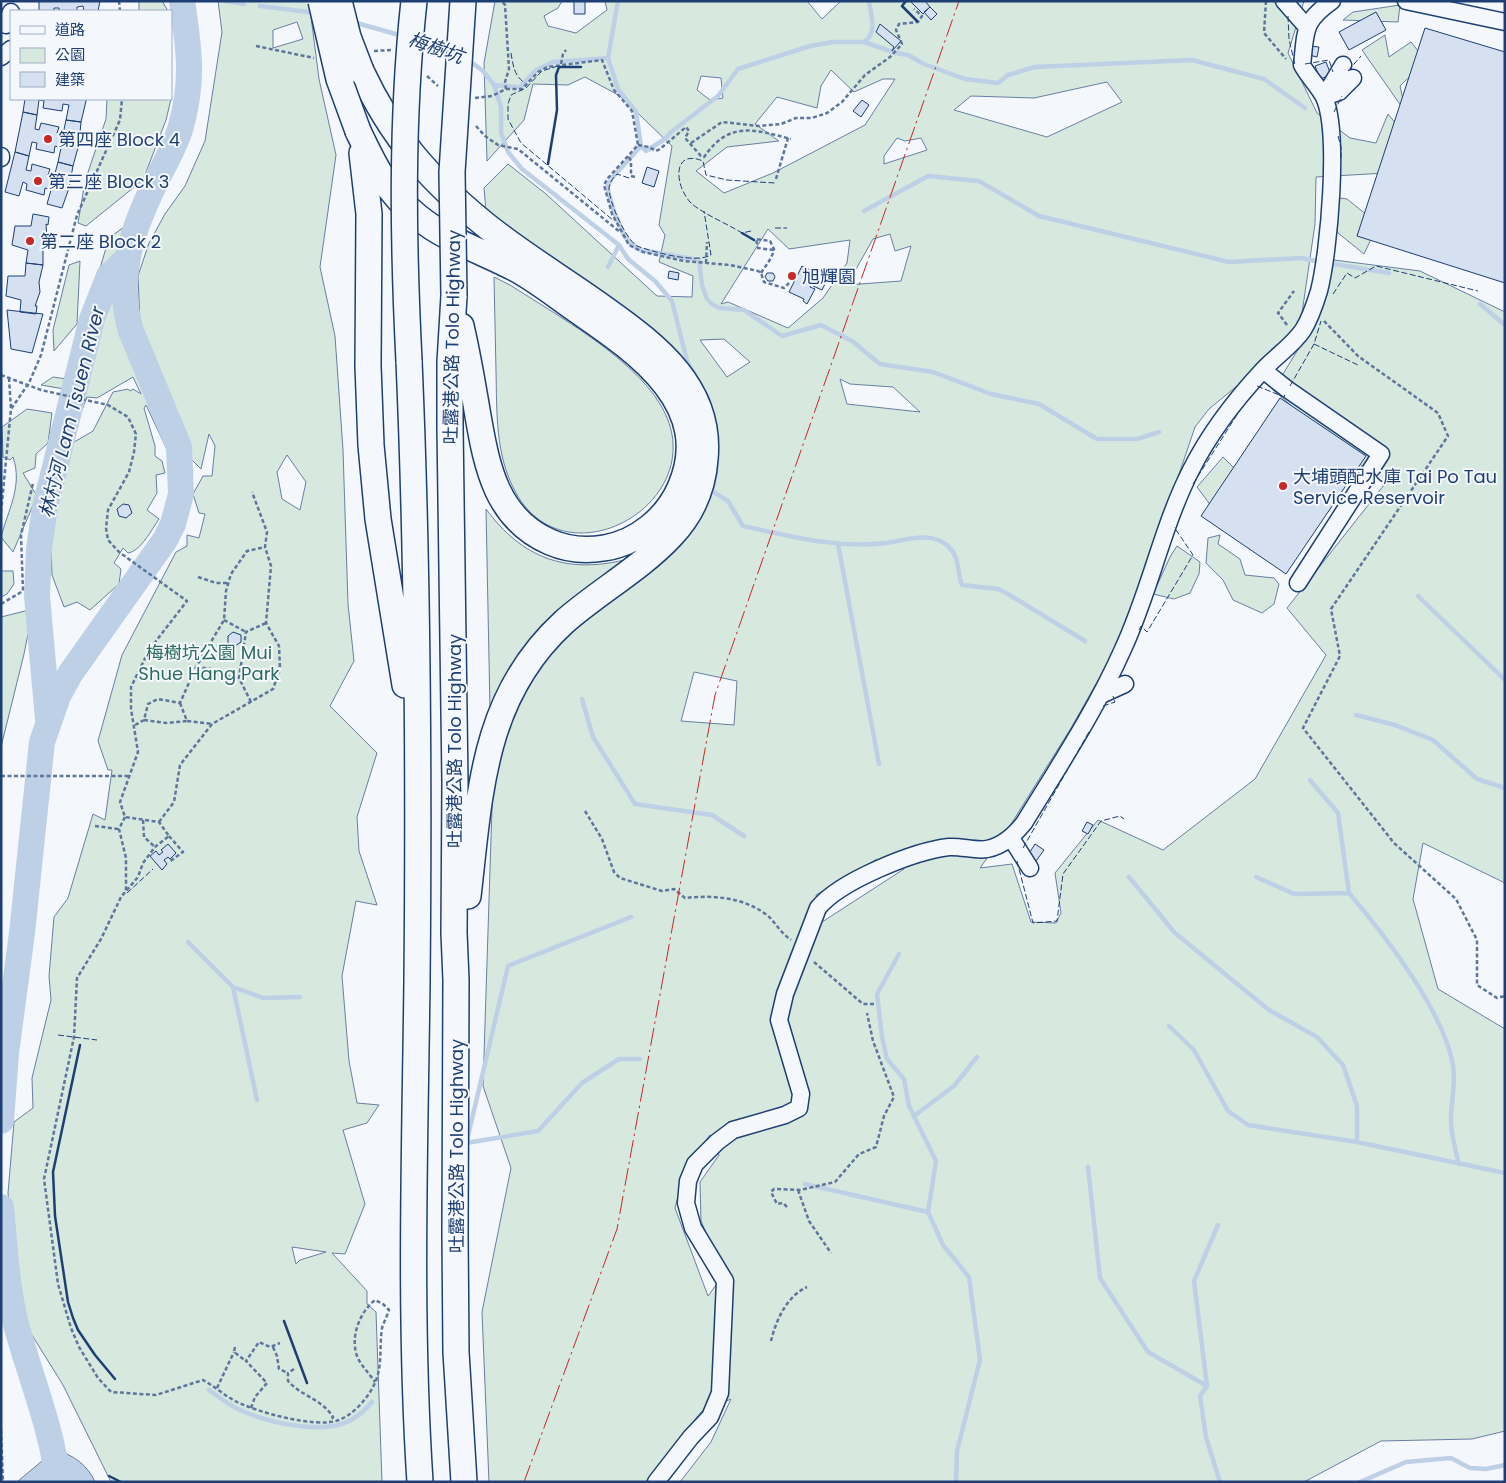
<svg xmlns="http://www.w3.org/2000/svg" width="1506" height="1483" font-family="Poppins,'Noto Sans TC',sans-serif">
<rect width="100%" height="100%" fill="#f4f7fb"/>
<path fill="#d7e8df" stroke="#687fa3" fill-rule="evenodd" d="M139 1H162L168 11H139Z
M218 1H309L319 79 336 155 320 267 335 336 343 450 348 604 354 661 330 706 377 753 357 817 359 851 377 905 356 901 342 976 349 1061 357 1103 379 1105 367 1123 343 1130 365 1204 345 1254 332 1253 367 1291V1304L376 1312 382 1482H111L63 1385 30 1332 14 1268 10 1217 8 1193 14 1122 33 1108 32 1078 51 1000 49 976 54 917 68 898 93 814 105 820 112 770H108L98 741 122 655 176 552 187 546V535L199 538 205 514 199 513 193 494 203 476H212L215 446 209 434 201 469 187 455 171 399 153 362 140 323 138 276 149 243 165 214 185 186 205 141 222 32ZM297 22 303 39 273 48V30ZM287 455 306 482 300 510 282 499 277 472ZM292 1247 326 1252 300 1260 296 1264Z
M495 1H562L558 8 544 16 548 26 576 33 607 10 605 1H807L822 19 841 1H1304L1288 53 1317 113 1350 138 1376 143 1388 114 1402 131 1386 173 1316 177 1315 224 1301 320 1254 372 1209 409 1195 427 1126 631 1071 728 1008 829 980 868 1012 864 1031 922 1056 923 1061 913 1055 873 1098 820 1163 850 1255 779 1326 655 1287 608 1384 485 1273 390 1317 319 1334 260 1420 271 1505 312V883L1423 843 1413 899 1438 989 1505 1029V1431L1472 1439 1381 1441 1304 1482H680L711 1442 731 1399 701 1412 646 1482H489L482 1312 511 1168 483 1086 493 777 519 699 549 654 568 634 671 551 700 383 686 363 654 331 486 211 484 188 508 164 546 194 657 296 692 297 693 276 659 262 665 235 659 225 672 146 620 96 585 77 568 85 533 84 524 120 487 161 484 63ZM831 70 854 92 883 79H895L865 125 773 173 724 193 696 171 727 147 779 141 755 124 777 97 817 108 821 86ZM701 76 721 78 723 98 710 100 697 90ZM1107 82 1122 102 1047 137 954 110 971 96 1034 98ZM897 138 905 141 921 138 927 150 884 164V156ZM768 229 789 249 850 240 847 263 823 298 788 328 728 302 721 304ZM890 234 895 251 911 246 901 281 847 285 873 239ZM724 339 750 362 727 377 700 340ZM840 379 850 384 893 387 920 412 847 404ZM694 672 737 681 734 725 681 721ZM877 859 904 869 822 922 816 895ZM710 1135 719 1155 700 1182 701 1221 724 1274 708 1296 675 1208 686 1166Z
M1400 5 1398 22 1343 20 1353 12Z
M1385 35 1389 57 1411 42 1426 61 1400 86 1406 113 1362 50Z
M107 99H171L166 120 143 180 86 226 78 223 85 181 106 119Z
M1325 196 1347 199 1378 224 1364 254 1338 233Z
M124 227 117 279 118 313 169 437 171 458 146 405 144 408 155 446V456L162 461 165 473 156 475 157 493 147 510 159 519C152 529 141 551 128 553L123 548 114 563 121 569 119 584 90 610 77 602 64 607 52 575 51 545 59 482 69 445 93 431 113 392 128 389 130 391 133 389 141 394 133 377 97 398 87 397 72 436 50 435 64 389 41 385 53 377 67 379 109 238Z
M80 261 77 324 54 351 53 330 69 265Z
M494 277 510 285C555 314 632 357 660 404 718 498 568 587 516 493 495 455 497 413 496 371 495 340 495 308 494 277Z
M27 409 52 413 48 443 36 454 35 468 23 473 37 496 13 552 1 537C8 510 23 486 13 457L10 460 3 457 2 427Z
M1223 457 1242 476 1217 514 1197 487Z
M486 509C522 558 566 574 624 560L563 608 503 681 490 710Z
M1220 535 1218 544 1240 559 1245 575 1274 578 1279 584 1274 604 1262 613 1233 600 1223 580 1206 563 1208 538Z
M1177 546 1200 562 1199 574 1190 593 1174 599 1153 594 1170 557Z
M1 571H13L14 584 7 594 1 597Z
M33 609 24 654 1 747V617Z"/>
<path fill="#bed0e5" stroke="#687fa3" d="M55 1450C72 1454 88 1465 95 1482H17Z"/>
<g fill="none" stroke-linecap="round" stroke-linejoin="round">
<path stroke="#bed0e5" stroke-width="4.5" d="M226 1 244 4
M260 6 317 13
M353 22 403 36
M418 41 451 52
M864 42C878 33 871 16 869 1
M608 58 618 1
M467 59 483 71 494 85 520 87 536 70 553 62 608 58 618 89 636 112 641 146 612 178 607 187 614 212 624 235 631 244 641 250 699 260 702 285 707 299 712 304 719 308 744 310 782 336 821 325 852 341 880 364 933 372 991 394 1039 404 1097 439H1137L1159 432
M494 85 501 107V132L508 152 522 169 619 245 628 259 655 281 672 301 687 361 708 398 715 424
M641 146 646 151 665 139 671 132 718 96 738 69 810 46 833 42H864L896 53 908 55 924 64 965 79 998 83 1008 75 1035 67 1192 60 1264 79 1305 108
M864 211 928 176 979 181 1039 216 1229 262 1301 258 1321 262
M1328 263 1389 273
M608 267 619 245
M1480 304 1505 325
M717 439 716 473 712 491 728 501 743 526C790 536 837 549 886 543 906 540 931 531 948 546 960 557 957 572 962 585L998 589 1008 594 1085 641
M838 544 879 764
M1418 596 1505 680
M582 699 593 737 635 804 712 815 744 836
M1356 715 1395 725 1433 740 1477 779 1505 788
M1310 780 1338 813 1349 893
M1129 877 1175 933 1269 1010 1317 1037 1343 1065 1357 1106V1142
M1256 877 1294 894 1349 893C1384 934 1445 1013 1453 1066 1456 1083 1451 1102 1451 1119 1451 1135 1455 1149 1459 1164
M188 942 233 987 257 1100
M899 954 877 994 882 1037 887 1059 904 1079 909 1106 936 1161 928 1212 943 1245 969 1277 980 1360 957 1451 956 1482
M233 987 263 998 300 997
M1169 1026 1194 1050 1228 1111 1248 1125 1357 1142 1505 1173
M914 1116 954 1086 977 1057
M467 1140 508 966 631 917
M466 1143 538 1131 582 1083 619 1059H640
M1088 1167 1100 1278 1148 1352 1207 1386
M805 1184 928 1212
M1218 1225 1194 1281 1207 1386 1200 1396 1206 1437 1220 1482
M209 1390C218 1396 227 1404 238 1409 266 1422 323 1436 351 1420 359 1416 366 1409 372 1402
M1360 1482 1406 1462 1451 1458 1470 1468 1486 1469 1505 1465"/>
<path stroke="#bed0e5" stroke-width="26" d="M48 719 37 596 39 549 45 507 92 319 109 276 126 260
M1 1121 6 1053 22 933 42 742 58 696 70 674 165 540 173 524 181 494 179 447 131 331C115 277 132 230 156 181 165 163 176 145 181 126 194 78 189 49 182 1
M1 1207C5 1246 6 1285 16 1324 30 1377 52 1427 58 1482"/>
</g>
<path fill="#d5e0f0" stroke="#1d3f73" d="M39 1H100L98 11H84L83 6 77 7V11H59V8H54V11H39Z
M574 1H585V14H574Z
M910 1H925L930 7 923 14Z
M930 7 937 14 931 20 924 12Z
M1376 12 1386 30 1349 50 1339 32Z
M880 24 901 41 892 51 894 47 876 32Z
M1425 28 1505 52V283L1357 236Z
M1309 46 1319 47 1317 57 1309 55Z
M1326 62 1331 75 1320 79 1315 66Z
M25 99H86V101L81 122 66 120 69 105 63 104 62 111 43 108 44 101 39 100 37 115 23 112Z
M862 100 869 105 861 117 853 111Z
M23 112 37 115 35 129 39 130 41 123 59 127 57 133 63 134 66 120 81 122 79 144 73 166 58 162 61 148 55 146 54 153 36 149 37 143 32 142 29 156 15 152Z
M15 152 29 156 26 170 31 171 32 164 50 169 48 175 54 177 58 162 73 166 69 188 62 208 47 204 51 190 45 188 44 195 26 190 27 184 23 182 19 196 5 192Z
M647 167 659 171 654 187 642 183Z
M33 214 49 217 48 225 46 224 47 239 43 248V265L26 263 28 250 12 245 15 226H31Z
M26 263 43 265 39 282 40 292 35 306H37L36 314 20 312 21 300 6 296 8 276H25Z
M802 266 817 273 810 287 815 289 807 304 803 301 804 299 789 292Z
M821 269 830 274 822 290 813 286Z
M669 271 679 273 678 280 668 278Z
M767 273H773L775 277 773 281H768L765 277Z
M7 310 43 314 32 353 11 349Z
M1280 398 1366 456 1286 574 1201 516Z
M123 504 129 505 132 513 126 518 119 516 117 509Z
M233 632 241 635V642L235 646 228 643V636Z
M1087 822 1093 825 1088 834 1082 831Z
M168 844 176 853 170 859 168 857 164 860 167 864 162 870 150 856 156 851 159 855 163 852 161 850Z
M1035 844 1044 850 1036 861 1028 855Z"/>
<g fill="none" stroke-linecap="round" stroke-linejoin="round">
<defs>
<path id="minor" d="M1284 1 1306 26
M1406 1 1505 22
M6 25 11 12
M1 57 11 49
M1343 65 1324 97 1339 92 1353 78
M1 156V158
M1263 370 1287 389 1381 454 1298 583
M1101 695 1125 684
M1011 838 1030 868
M656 1482 691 1437 710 1417 720 1393 725 1281 693 1228 686 1203 688 1181 695 1164 717 1142 733 1130 785 1115 799 1108 801 1094 779 1020 785 994 818 908C840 881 914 851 949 847 961 846 975 851 987 849 1003 846 1014 835 1024 823 1059 766 1096 710 1123 649 1150 591 1162 527 1191 470 1209 434 1236 399 1263 370 1275 357 1293 345 1303 330 1310 319 1315 304 1319 291 1329 252 1340 132 1324 97 1318 86 1308 76 1302 65 1306 32 1302 22 1332 1"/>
<path id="highway" d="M361 71C392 137 427 177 483 223 521 254 565 280 605 309 657 346 712 388 705 459 703 488 691 515 671 536 640 569 598 592 564 622 482 697 480 794 468 896
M358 131C374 165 388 194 418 217 446 240 484 252 516 269 538 281 559 298 581 313 639 353 716 406 680 488 667 518 637 543 604 548 586 551 566 549 550 542 497 519 487 468 478 416 473 386 468 356 461 326
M362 153 369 214 368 366 371 445 378 519 405 685
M454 296 450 362V427L455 783 454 933 456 980 455 1234 456 1352 464 1482
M409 361C418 568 419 774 417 981 415 1147 409 1315 420 1482"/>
</defs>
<use href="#minor" stroke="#1d3f73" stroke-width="19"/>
<use href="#highway" stroke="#1d3f73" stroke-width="28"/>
<path stroke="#5e769c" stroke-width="2.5" stroke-dasharray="4 2.5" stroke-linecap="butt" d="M119 1 120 11
M1266 1 1264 33 1286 59
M256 46 314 58
M374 51 391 50
M561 64 563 54 566 50
M427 76 438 86
M506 89H522L538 72 547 67 602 60 614 90 632 111 638 145 608 178 604 185 612 214 629 245 643 252 684 261 730 265 758 271 761 273 764 282 784 288 789 283
M475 98 492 96 506 89 505 82 509 69 505 5 502 1
M476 126 485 136 498 145 518 149 620 232
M691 143 722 122 759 126 781 124 796 118H812L827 113 842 102 865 75 890 57 902 44 896 30 899 24 918 22 922 16 914 9
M638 145 649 147 656 151 660 149 686 127 689 131 685 138 701 156 704 157C729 121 753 129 791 139
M629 157 631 161V176L635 177
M776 179 788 138
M706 263 707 242
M761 273C766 265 772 259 774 249L770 241 756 239 758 248 774 250
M1324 321 1358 356 1438 413 1448 436 1331 609 1340 656 1303 728 1394 843 1456 899 1477 940V985L1497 998 1505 996
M1287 325 1278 313 1294 291
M1 375 41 390 108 405 128 417 136 434 134 452 129 472 108 510 106 528 108 540 119 552 187 601 149 650 131 687V709L138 752 120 802 125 817 159 822 169 836 155 847 143 863 138 877 121 897 101 939 77 978 74 1037 44 1179 58 1284 71 1328 79 1347 98 1378 111 1392 156 1395 203 1380C214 1386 224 1395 235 1401 257 1412 316 1429 339 1420 354 1414 367 1399 374 1385 383 1367 379 1348 382 1328 384 1322 387 1316 389 1310L383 1304 375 1300C360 1312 350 1336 357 1356 361 1366 369 1373 375 1382
M9 378 11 409
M1 512 11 409 29 383 41 355 77 215 120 120 122 99
M198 577 216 583H229
M1 604 23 591 21 535 33 483
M224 620 246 632
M196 667 211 669 219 675 239 678
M251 702 239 678 246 632 266 623
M180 703 187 721 212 724
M144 720 166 723 187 721
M135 725 144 720 148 704 158 699 180 703 196 667 224 620 226 591 231 574 247 551 265 547
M1 776H129
M585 811 602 839 614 872 620 878 662 891 674 889 685 898C711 895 742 897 764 913 775 920 778 931 791 940
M125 817 119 829 126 858V891
M143 820 144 837 155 847
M159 822 174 802 180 765 212 724 273 689 280 669 279 646 266 623 271 566 265 547 267 532 252 492
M95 826 118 829
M169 836 183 852 169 862
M814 962 863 1004H874
M798 1190 809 1221 831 1253
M787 1207 783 1203 777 1204 771 1192 774 1189 800 1190 835 1182 859 1154 876 1147 884 1116 894 1097 873 1041 867 1013
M771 1341C776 1320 787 1296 807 1287
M235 1347 234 1352 246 1361
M273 1347 277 1356 279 1369 288 1373
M294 1369 288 1373V1381C301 1396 322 1399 333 1417L330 1422
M217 1388 234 1352
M251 1408 255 1397 267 1383 246 1361 259 1342 270 1347 280 1343
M1 1430 3 1482"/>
<use href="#minor" stroke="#f4f7fb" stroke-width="16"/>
<use href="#highway" stroke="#f4f7fb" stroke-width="25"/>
<defs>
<path id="highway-bridge" d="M321 1 339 79 358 131
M339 1 348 37 361 71
M454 296 452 172 463 1
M409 361C403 241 401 121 414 1"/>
</defs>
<use href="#highway-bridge" stroke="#1d3f73" stroke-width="28" stroke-linecap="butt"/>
<use href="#highway-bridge" stroke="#f4f7fb" stroke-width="25"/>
<path stroke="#1d3f73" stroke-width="1" stroke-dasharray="6 2.5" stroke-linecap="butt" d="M1288 16 1289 39 1295 65
M511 53C513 65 514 76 525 83
M1305 64 1329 60 1333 72
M558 66 542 71 526 88 511 95 508 104V119L521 143 614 221
M1348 71 1361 56
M1334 112 1342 96
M1338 136 1341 147V158
M629 178 617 174C613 178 610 182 609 188 609 202 625 238 637 246 654 252 695 264 711 255L704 211
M775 228H787
M751 231 742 233C728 224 703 214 691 203 675 187 671 148 703 161L706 175 727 180 775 183
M1333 294 1347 273 1355 278 1376 266 1478 291
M1314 344 1360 366
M1257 386 1284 397 1285 394
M1290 386 1314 344 1321 321
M1193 484 1240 410
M1139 630 1141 626 1147 632 1193 555 1174 527
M1103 706 1115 702 1113 696
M1023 848 1090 730
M1017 861 1033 923 1057 921 1063 874 1101 821 1120 816 1124 819
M127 893 153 869
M58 1035 97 1040"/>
<path stroke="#1d3f73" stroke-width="2.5" d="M906 1 902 6 917 21
M548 164 557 110 556 75 559 67H581
M742 233 754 240
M80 1045 53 1172 55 1216 68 1302 73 1318 78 1330 95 1355 115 1379
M284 1321 307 1383
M109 1476 121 1482"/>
<path stroke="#c62828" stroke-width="1" stroke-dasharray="18 4 2.5 4" stroke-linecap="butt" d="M524 1482 617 1229 715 695 959 1"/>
</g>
<g fill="#c62828" stroke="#f4f7fb" stroke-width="2">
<circle cx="48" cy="139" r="5"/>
<circle cx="38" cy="181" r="5"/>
<circle cx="30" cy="241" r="5"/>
<circle cx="792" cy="276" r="5"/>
<circle cx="1283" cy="486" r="5"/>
</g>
<g text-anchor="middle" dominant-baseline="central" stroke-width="4" stroke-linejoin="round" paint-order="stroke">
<g font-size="18" fill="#1d3f73" stroke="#f4f7fb" text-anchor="start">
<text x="58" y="139">第四座 Block 4</text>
<text x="48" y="181">第三座 Block 3</text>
<text x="40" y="241">第二座 Block 2</text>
<text x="802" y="276">旭輝園</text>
<text x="1293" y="476">大埔頭配水庫 Tai Po Tau<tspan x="1293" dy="21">Service Reservoir</tspan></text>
</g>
<g font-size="18" fill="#1d3f73" stroke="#f4f7fb">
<text transform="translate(452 337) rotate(-89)">吐露港公路 Tolo Highway</text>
<text transform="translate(454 741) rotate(-90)">吐露港公路 Tolo Highway</text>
<text transform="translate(456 1146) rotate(-90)">吐露港公路 Tolo Highway</text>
</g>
<g font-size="18" fill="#2c6c60" stroke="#f4f7fb">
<text x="209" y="652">梅樹坑公園 Mui<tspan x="209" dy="21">Shue Hang Park</tspan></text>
</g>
<g font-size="19" font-style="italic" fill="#1d3f73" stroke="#f4f7fb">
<text transform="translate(436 48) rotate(19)">梅樹坑</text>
<text transform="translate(72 412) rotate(-76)">林村河 Lam Tsuen River</text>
</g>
</g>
<rect width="1506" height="1483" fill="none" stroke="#1d3f73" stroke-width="5"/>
<rect x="10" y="10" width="162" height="90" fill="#f4f7fb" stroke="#9eadc5"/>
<rect x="20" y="26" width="25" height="8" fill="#f4f7fb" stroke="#9eadc5"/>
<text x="55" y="35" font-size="15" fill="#1d3f73">道路</text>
<rect x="20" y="48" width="25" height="15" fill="#d7e8df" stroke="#9eadc5"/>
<text x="55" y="60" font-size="15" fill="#1d3f73">公園</text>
<rect x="20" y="72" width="25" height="15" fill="#d5e0f0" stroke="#9eadc5"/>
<text x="55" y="85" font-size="15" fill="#1d3f73">建築</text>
</svg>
